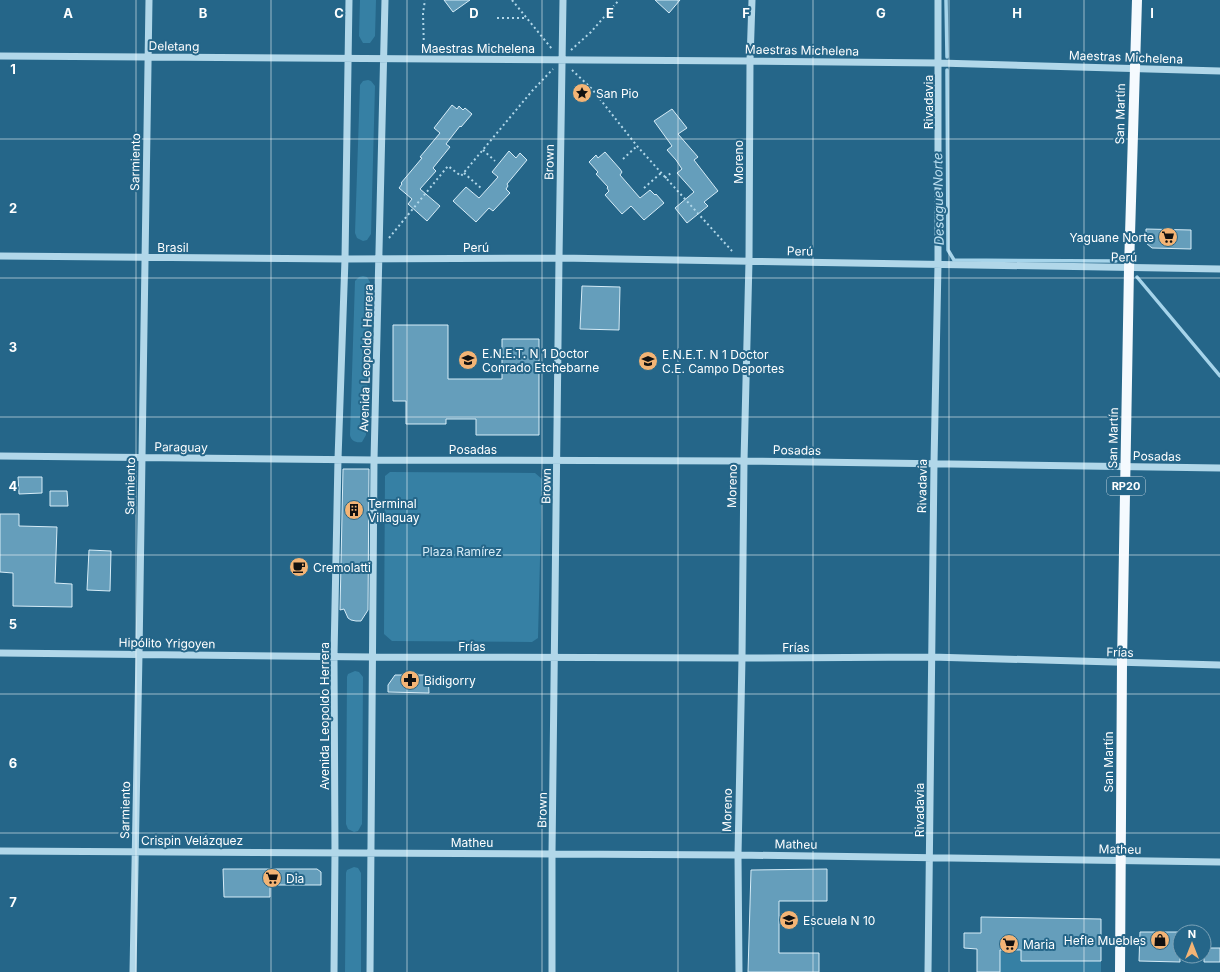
<svg xmlns="http://www.w3.org/2000/svg" width="1220" height="972" font-family="Inter,sans-serif">
<rect width="100%" height="100%" fill="#256689"/>
<path fill="#3680a4" d="M360 0H376L375 36 370 43H363L359 36Z
M368 80 371 81 375 86 371 234 367 240 363 241 357 238 355 233 360 85 363 81Z
M363 276 367 277 370 282 366 435 362 442C356 443 351 441 350 435L355 281 359 277Z
M390 472 535 473 542 479 538 638 532 642 392 641 384 634 385 476Z
M355 671 359 672 363 677 362 824 358 831 354 832 348 829 346 824 347 677 348 674Z
M354 867 358 868 361 873V972H345L346 873 347 870Z
M1000 951H1021V961H1101V972H1000Z"/>
<g fill="none" stroke-linecap="round" stroke-linejoin="round">
<path stroke="#a6d4ea" stroke-width="3.5" d="M946 0 947 57
M947 70 948 250 954 260 1116 261
M1137 277 1220 376"/>
</g>
<path fill="#659ebb" stroke="#d6ecf7" d="M444 0H470L453 12Z
M655 0H680L669 13Z
M452 105 457 109 459 106 463 110 465 108 472 114 461 127 460 126 446 144 450 147 433 168 436 171 420 189 440 206 427 221 408 204 412 199 399 188 402 184 401 183 422 158 420 157 440 133 434 128Z
M672 109 687 128 678 134 698 157 694 160 718 191 704 202 708 206 687 223 675 208 694 192 677 173 682 169 676 160 667 150 672 146 654 121Z
M509 151 516 158 520 153 527 160 507 184 508 186 506 189 510 193 493 211 489 208 476 222 453 201 466 187 479 198 498 177 492 172Z
M605 152 620 169 622 172 620 175 640 198 650 190 655 195 656 194 664 203 644 220 631 206 622 214 605 195 609 191 607 188 608 187 596 174 598 172 589 162 596 155 598 158Z
M1146 229 1191 230V249L1152 248 1146 243Z
M582 286 620 287 619 330 580 329Z
M393 325H448V379H502V339H539V435H476V419H446V424H406V401H393Z
M343 469H369L368 610 361 621H356L351 620 348 618 344 609 340 610Z
M18 477H42V493L19 494Z
M50 491H67L68 506H50Z
M0 514H19V526L57 527 55 583 72 584V607L13 606V573L0 572Z
M89 550 111 551 110 591 87 590Z
M395 675H428L429 693 388 692V685Z
M223 869H317L321 872V885H270V897H224Z
M827 869V901H779V953H819V972H748L751 870Z
M981 917 1101 919V961H1021V950H1000V972H977V949L964 948V933H981Z
M1140 932H1180V962L1139 961Z
M1204 948H1220V962H1204Z"/>
<g fill="none" stroke-linecap="round" stroke-linejoin="round">
<path stroke="#b1d7e9" stroke-width="2" stroke-dasharray="2 3" stroke-linecap="butt" d="M512 0 552 49
M497 18H526
M424 50 423 13 425 0
M571 50 591 32 619 0
M572 70 592 89 637 146 732 251
M483 150 495 161
M623 159 637 146
M464 173 482 189
M665 178 672 172
M644 188 661 173
M389 238 448 166 461 176 532 91 553 69"/>
<path stroke="#b1d7e9" stroke-width="7" d="M0 56 750 61 939 63 1220 71
M0 256 345 259 559 258 1220 269
M0 456 374 460 744 461 1220 468
M0 653 372 657 742 658 931 657 1220 665
M0 851 738 855 1220 862
M133 972 139 654 149 0
M334 972 335 852 334 656 338 459 345 259 349 0
M370 972 374 460 385 0
M552 972V853L559 258 563 0
M739 972 738 855 742 658 744 461 749 261 750 61 752 0
M928 972 934 463 938 265V0"/>
<path stroke="#f5fafe" stroke-width="10" d="M1120 972 1122 663 1129 268 1137 0"/>
</g>
<path fill="none" stroke="#fff" stroke-width="1" stroke-opacity="0.55" d="M136 0V972M271 0V972M407 0V972M542 0V972M678 0V972M813 0V972M949 0V972M1084 0V972M0 139H1220M0 278H1220M0 417H1220M0 555H1220M0 694H1220M0 833H1220"/>
<defs>
<symbol id="sight-disc" viewBox="-11 -11 22 22"><circle r="9.5" fill="#f3b475" stroke="#256689"/><path d="M0-6L1.8-2.2L6-1.7L2.9 1.2L3.7 5.4L0 3.3L-3.7 5.4L-2.9 1.2L-6-1.7L-1.8-2.2Z" fill="#111"/></symbol>
<symbol id="supermarket-disc" viewBox="-11 -11 22 22"><circle r="9.5" fill="#f3b475" stroke="#256689"/><path d="M-6-5.5h2.5l.6 2H6L4.5 2H-2.5L-4.4-4H-6ZM-1.5 3.2a1.3 1.3 0 1 0 .1 0ZM3 3.2a1.3 1.3 0 1 0 .1 0Z" fill="#111"/></symbol>
<symbol id="school-disc" viewBox="-11 -11 22 22"><circle r="9.5" fill="#f3b475" stroke="#256689"/><path d="M0-5L7-2L0 1L-7-2ZM-4 1L0 2.5L4 1V4Q0 6-4 4Z" fill="#111"/></symbol>
<symbol id="building-disc" viewBox="-11 -11 22 22"><circle r="9.5" fill="#f3b475" stroke="#256689"/><path d="M-4-6H4V6H1V3H-1V6H-4ZM-2.5-4.3h1.7v1.8h-1.7ZM.8-4.3h1.7v1.8H.8ZM-2.5-1h1.7V.8h-1.7ZM.8-1h1.7V.8H.8Z" fill="#111"/></symbol>
<symbol id="cafe-disc" viewBox="-11 -11 22 22"><circle r="9.5" fill="#f3b475" stroke="#256689"/><path d="M-5.5-4.5H6V0H3Q3 3.5 0 3.5H-2.5Q-5.5 3.5-5.5 0ZM3-3.2v2h1.7v-2ZM-6 4.5H4V6H-6Z" fill="#111"/></symbol>
<symbol id="pharmacy-disc" viewBox="-11 -11 22 22"><circle r="9.5" fill="#f3b475" stroke="#256689"/><path d="M-2-6h4v4h4v4h-4v4h-4v-4h-4v-4h4Z" fill="#111"/></symbol>
<symbol id="shop-disc" viewBox="-11 -11 22 22"><circle r="9.5" fill="#f3b475" stroke="#256689"/><path d="M-5-2.5h2.3a2.7 3.5 0 0 1 5.4 0H5L5.5 6h-11ZM-1.5-2.5h3a1.5 2.3 0 0 0-3 0Z" fill="#111"/></symbol>
</defs>
<g fill-rule="evenodd">
<use href="#sight-disc" x="571" y="82" width="22" height="22"/>
<use href="#supermarket-disc" x="1157" y="226" width="22" height="22"/>
<use href="#school-disc" x="457" y="349" width="22" height="22"/>
<use href="#school-disc" x="637" y="350" width="22" height="22"/>
<use href="#building-disc" x="343" y="499" width="22" height="22"/>
<use href="#cafe-disc" x="288" y="556" width="22" height="22"/>
<use href="#pharmacy-disc" x="399" y="669" width="22" height="22"/>
<use href="#supermarket-disc" x="261" y="867" width="22" height="22"/>
<use href="#school-disc" x="778" y="909" width="22" height="22"/>
<use href="#shop-disc" x="1149" y="929" width="22" height="22"/>
<use href="#supermarket-disc" x="998" y="933" width="22" height="22"/>
</g>
<g text-anchor="middle" dominant-baseline="central" stroke-width="4" stroke-linejoin="round" paint-order="stroke">
<rect fill="#256689" stroke="#bed1dc" stroke-width="1" x="1107" y="477" width="38" height="18" rx="3"/>
<g font-size="11" font-weight="bold" fill="#fff">
<text x="1126" y="486">RP20</text>
</g>
<g font-size="12" fill="#fff" stroke="#256689">
<text transform="translate(174 46) rotate(1)">Deletang</text>
<text x="478" y="48">Maestras Michelena</text>
<text transform="translate(802 50) rotate(1)">Maestras Michelena</text>
<text transform="translate(1126 57) rotate(2)">Maestras Michelena</text>
<text transform="translate(928 102) rotate(-90)">Rivadavia</text>
<text transform="translate(1120 114) rotate(-89)">San Martín</text>
<text transform="translate(135 162) rotate(-89)">Sarmiento</text>
<text transform="translate(549 162) rotate(-89)">Brown</text>
<text transform="translate(738 162) rotate(-90)">Moreno</text>
<text x="173" y="247">Brasil</text>
<text x="476" y="247">Perú</text>
<text transform="translate(800 251) rotate(1)">Perú</text>
<text transform="translate(1124 257) rotate(1)">Perú</text>
<text transform="translate(366 358) rotate(-88)">Avenida Leopoldo Herrera</text>
<text transform="translate(1113 438) rotate(-89)">San Martín</text>
<text transform="translate(181 447) rotate(1)">Paraguay</text>
<text x="473" y="449">Posadas</text>
<text transform="translate(797 450) rotate(1)">Posadas</text>
<text transform="translate(1157 456) rotate(1)">Posadas</text>
<text transform="translate(130 486) rotate(-89)">Sarmiento</text>
<text transform="translate(546 486) rotate(-89)">Brown</text>
<text transform="translate(732 486) rotate(-89)">Moreno</text>
<text transform="translate(922 486) rotate(-89)">Rivadavia</text>
<text transform="translate(167 643) rotate(1)">Hipólito Yrigoyen</text>
<text x="472" y="646">Frías</text>
<text x="796" y="647">Frías</text>
<text transform="translate(1120 652) rotate(1)">Frías</text>
<text transform="translate(324 716) rotate(-90)">Avenida Leopoldo Herrera</text>
<text transform="translate(1108 762) rotate(-90)">San Martín</text>
<text transform="translate(125 810) rotate(-89)">Sarmiento</text>
<text transform="translate(542 810) rotate(-89)">Brown</text>
<text transform="translate(727 810) rotate(-89)">Moreno</text>
<text transform="translate(919 810) rotate(-90)">Rivadavia</text>
<text x="192" y="840">Crispin Velázquez</text>
<text x="472" y="842">Matheu</text>
<text transform="translate(796 844) rotate(1)">Matheu</text>
<text transform="translate(1120 849) rotate(1)">Matheu</text>
</g>
<g font-size="12" fill="#fff" stroke="#256689" text-anchor="start">
<text x="596" y="93">San Pio</text>
<text x="1154" y="237" text-anchor="end">Yaguane Norte</text>
<text x="482" y="353">E.N.E.T. N 1 Doctor<tspan x="482" dy="14">Conrado Etchebarne</tspan></text>
<text x="662" y="354">E.N.E.T. N 1 Doctor<tspan x="662" dy="14">C.E. Campo Deportes</tspan></text>
<text x="368" y="503">Terminal<tspan x="368" dy="14">Villaguay</tspan></text>
<text x="313" y="567">Cremolatti</text>
<text x="424" y="680">Bidigorry</text>
<text x="286" y="878">Dia</text>
<text x="803" y="920">Escuela N 10</text>
<text x="1146" y="940" text-anchor="end">Hefle Muebles</text>
<text x="1023" y="944">Maria</text>
</g>
<g font-size="12" fill="#d6ecf7" stroke="#256689">
<text x="462" y="551">Plaza Ramírez</text>
</g>
<g font-size="13" font-style="italic" fill="#bde0f1" stroke="#256689">
<text transform="translate(938 199) rotate(-91)">Desague Norte</text>
</g>
</g>
<g font-size="13" text-anchor="middle" font-weight="bold" fill="#fff" stroke="#256689" stroke-width="4" stroke-linejoin="round" paint-order="stroke">
<text x="68" y="18">A</text>
<text x="203" y="18">B</text>
<text x="339" y="18">C</text>
<text x="474" y="18">D</text>
<text x="610" y="18">E</text>
<text x="746" y="18">F</text>
<text x="881" y="18">G</text>
<text x="1017" y="18">H</text>
<text x="1152" y="18">I</text>
<text x="13" y="74">1</text>
<text x="13" y="213">2</text>
<text x="13" y="352">3</text>
<text x="13" y="491">4</text>
<text x="13" y="629">5</text>
<text x="13" y="768">6</text>
<text x="13" y="907">7</text>
</g>
<g transform="translate(1192 944)"><circle r="19" fill="#256689" stroke="#7ca3b8"/>
<path d="M0-3L7 15L0 10L-7 15Z" fill="#f3b475"/>
<text y="-6" font-size="11" font-weight="bold" text-anchor="middle" fill="#ffffff">N</text>
</g>
</svg>
